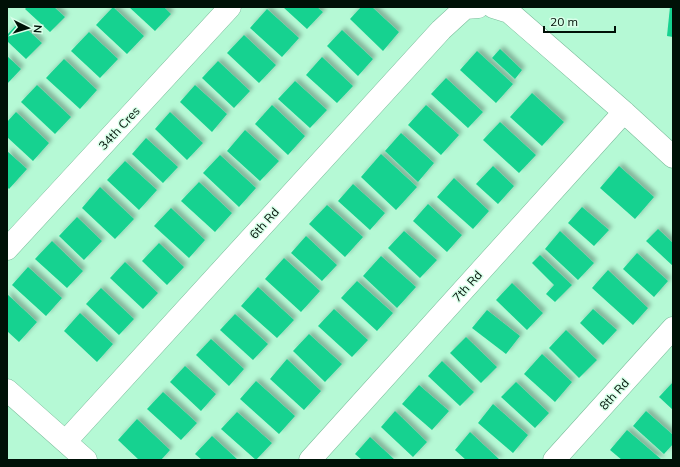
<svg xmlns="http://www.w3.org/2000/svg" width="680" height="467" font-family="Mulish,sans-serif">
<defs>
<filter id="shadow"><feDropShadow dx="3.5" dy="-3.5" stdDeviation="2" flood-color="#0004"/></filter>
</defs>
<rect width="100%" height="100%" fill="#b5f9d5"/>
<path fill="#14d290" filter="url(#shadow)" d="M27 7H54L65 17 50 32 25 9Z
M113 7 144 36 127 54 96 25Z
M129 7H164L171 14 155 31Z
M283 7H317L323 12 307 29Z
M361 7H372L399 32 383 51 350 19Z
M670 7H673V37L667 36Z
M267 9 299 38 282 57 250 28Z
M19 22 42 43 26 59 7 41V35Z
M342 30 373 59 358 76 327 46Z
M89 32 118 59 100 78 71 51Z
M244 35 276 65 259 83 227 53Z
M500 49 522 70 515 79 492 58Z
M477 51 513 84 496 103 460 70Z
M7 56 21 69 7 84Z
M322 57 353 86 337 103 306 75Z
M64 59 97 90 80 109 46 78Z
M218 61 250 91 234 108 202 78Z
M446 78 483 112 468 128 431 94Z
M295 81 327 110 310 128 278 99Z
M37 85 71 117 55 134 21 102Z
M195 85 227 114 212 132 180 102Z
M532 93 564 122 542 146 510 117Z
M272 105 305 136 288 155 255 124Z
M426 105 459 135 441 155 408 125Z
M16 112 49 143 33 161 7 137V122Z
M170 112 203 143 187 160 155 129Z
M500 122 536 155 519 173 483 140Z
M245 130 279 161 260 181 227 151Z
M401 133 434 163 418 182 385 151Z
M146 138 178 167 163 183 132 154Z
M7 151 27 169 9 189 7 187Z
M381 154 417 187 396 210 361 177Z
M220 155 256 188 239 207 203 173Z
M125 161 157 190 139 210 107 180Z
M493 166 514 186 498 204 476 184Z
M619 166 654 197 635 219 600 188Z
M454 178 489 211 473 229 437 197Z
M199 182 232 213 215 232 181 201Z
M353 184 385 213 370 230 338 201Z
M100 187 134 219 115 239 82 208Z
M428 204 462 235 447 252 413 221Z
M327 205 363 237 345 257 309 224Z
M582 207 609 230 594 246 568 223Z
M171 208 205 240 189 258 154 226Z
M77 217 102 241 84 260 59 236Z
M658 229 673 243V266L646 241Z
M404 231 437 260 420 278 388 248Z
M560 231 594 263 578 280 545 249Z
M306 236 337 265 322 281 291 253Z
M52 241 83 271 67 288 35 259Z
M159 243 184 267 167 285 142 261Z
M637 253 668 281 654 297 623 269Z
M540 255 572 285 555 302 546 294 554 285 532 263Z
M381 256 416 287 397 308 363 276Z
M284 258 320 291 301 312 265 279Z
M125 262 158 293 143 309 110 278Z
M28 267 62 298 46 316 12 285Z
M608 270 648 308 633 325 592 288Z
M357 281 393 313 377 331 341 298Z
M512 283 543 313 527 330 496 300Z
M258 287 294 320 277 338 241 306Z
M101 288 134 319 119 335 86 304Z
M7 294 37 322 19 342 7 331Z
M334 309 368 340 352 357 318 326Z
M593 309 617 330 603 345 580 323Z
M487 310 520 336 506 354 472 328Z
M80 313 113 344 97 362 64 331Z
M235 314 268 344 253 360 220 330Z
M566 330 597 360 579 378 549 348Z
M309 334 342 364 325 382 293 351Z
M466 337 497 367 481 383 450 353Z
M211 339 244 369 229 386 196 355Z
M542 354 572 382 555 402 524 374Z
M287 359 321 391 304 410 270 379Z
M442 361 474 392 460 406 428 376Z
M185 366 216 394 201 411 170 382Z
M256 381 295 416 279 434 240 399Z
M516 382 549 413 535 428 501 397Z
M673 382V410L659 397Z
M419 385 449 411 432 430 402 404Z
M163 392 197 423 181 440 147 409Z
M493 404 528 435 513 453 478 423Z
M395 411 427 442 413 457 381 427Z
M646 411 673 435V444L664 454 633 426Z
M237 412 272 443 256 460 221 429Z
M137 419 170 450 161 460H139L118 440Z
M627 430 662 460H622L610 450Z
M470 432 500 460H466L455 450Z
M212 436 238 460H202L195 454Z
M370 437 395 460H362L355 454Z"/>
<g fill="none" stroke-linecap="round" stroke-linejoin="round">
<defs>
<path id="street" d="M493 7 509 12 624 112 673 157
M7 249 230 7
M7 390 86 460
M66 441 441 30 465 8 478 7
M310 460 624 112
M554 460 673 328"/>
</defs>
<use href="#street" stroke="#7bbc9b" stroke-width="23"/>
<use href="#street" stroke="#fff" stroke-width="22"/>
</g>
<g text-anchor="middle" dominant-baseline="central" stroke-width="3" stroke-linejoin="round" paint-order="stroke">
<g font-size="12" fill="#001107" stroke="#d8ffe9">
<text transform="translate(119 128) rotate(-47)">34th Cres</text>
<text transform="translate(264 223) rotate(-48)">6th Rd</text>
<text transform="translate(467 286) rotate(-48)">7th Rd</text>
<text transform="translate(614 394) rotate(-48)">8th Rd</text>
</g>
</g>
<rect width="680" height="467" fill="none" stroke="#001107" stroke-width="16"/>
<g transform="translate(28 28) rotate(95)" stroke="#d8ffe9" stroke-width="3" paint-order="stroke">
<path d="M0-3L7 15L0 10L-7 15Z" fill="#001107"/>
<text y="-6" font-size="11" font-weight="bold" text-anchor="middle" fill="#001107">N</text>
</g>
<path d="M544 26v6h71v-6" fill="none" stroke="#001107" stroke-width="2"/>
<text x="550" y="26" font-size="12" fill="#001107" stroke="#d8ffe9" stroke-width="3" paint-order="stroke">20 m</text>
</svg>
